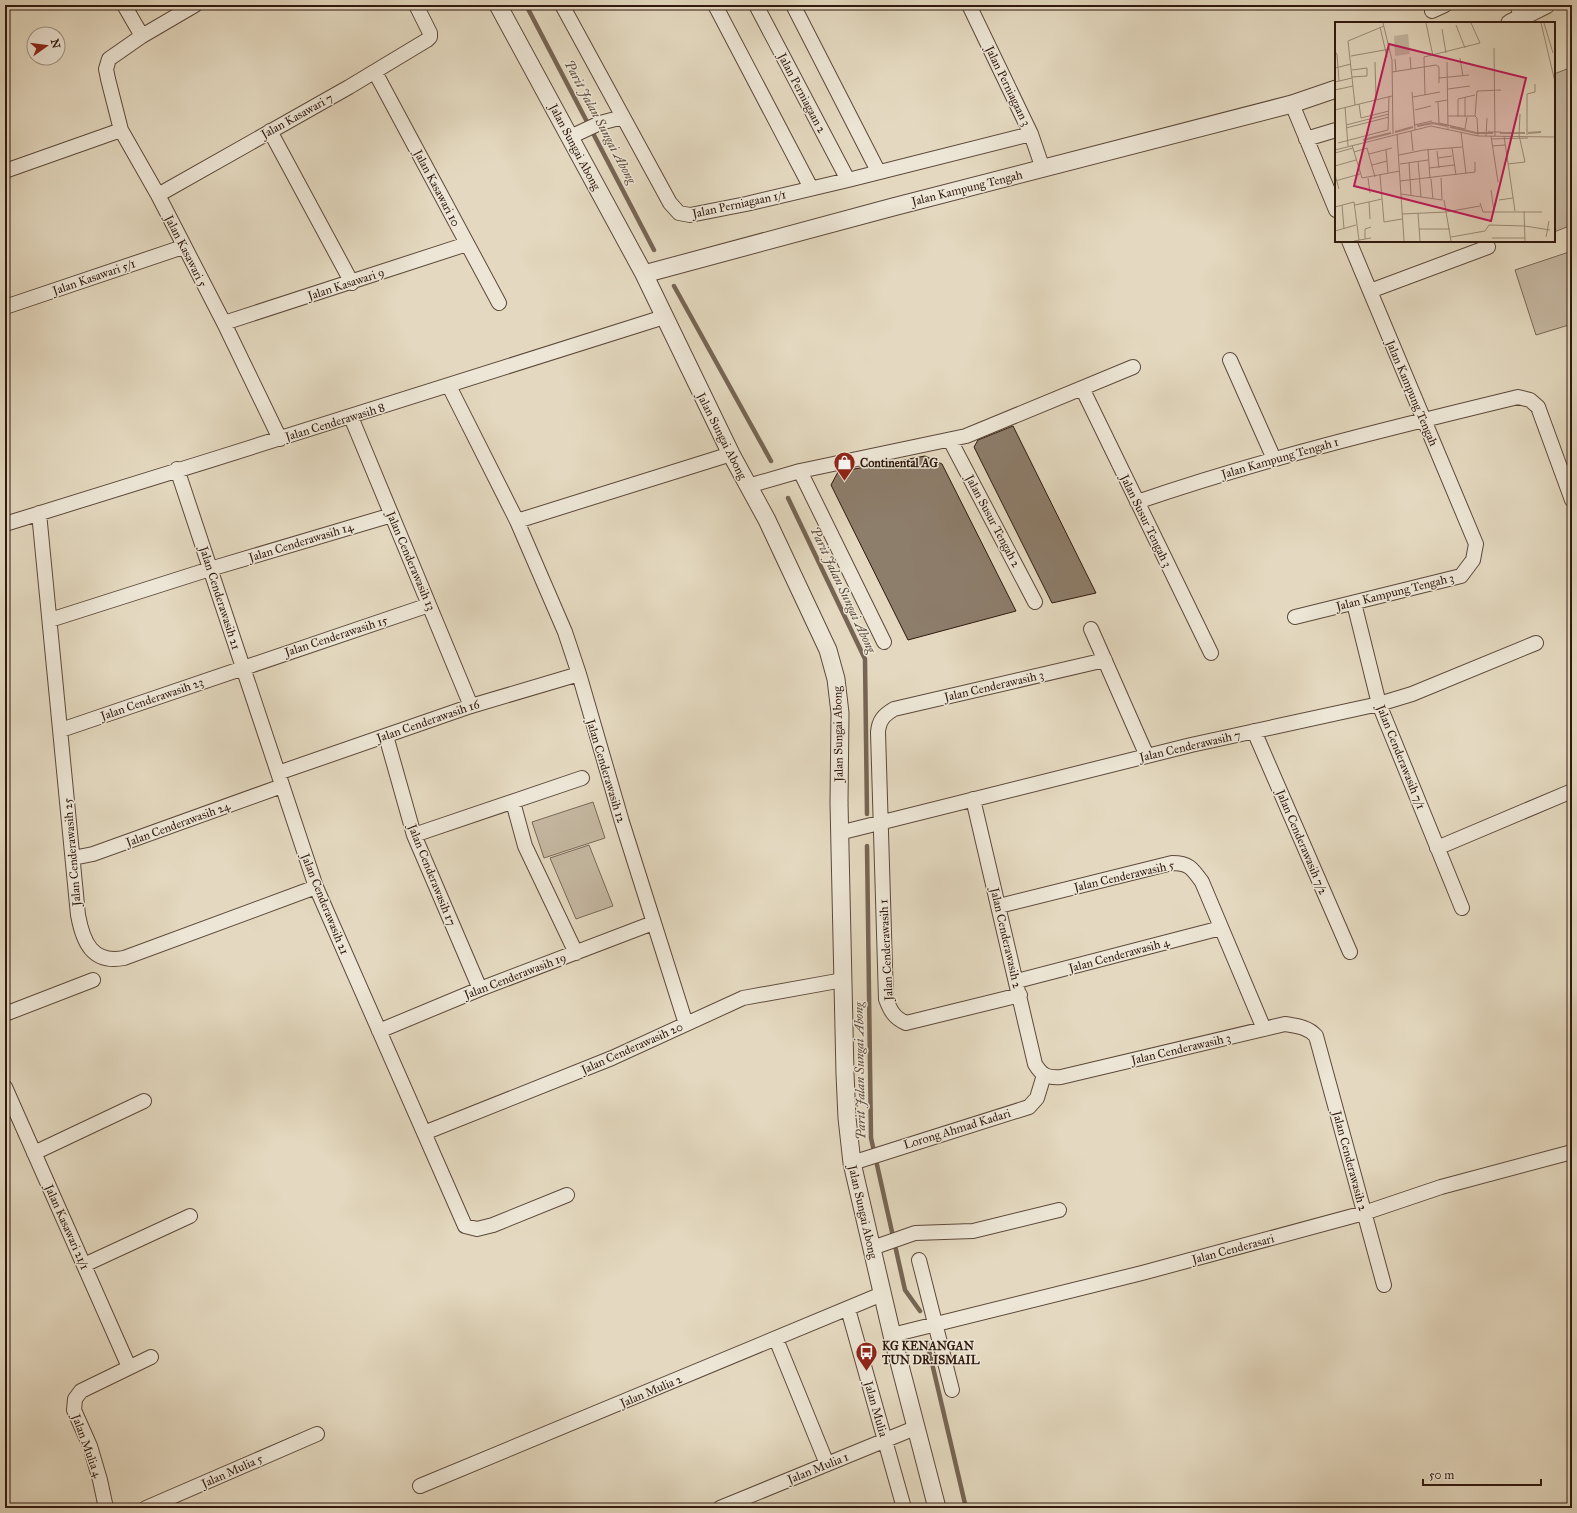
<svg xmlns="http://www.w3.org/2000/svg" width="1577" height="1513" font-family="'IM FELL Great Primer',serif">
<rect width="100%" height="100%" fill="#e4d9c0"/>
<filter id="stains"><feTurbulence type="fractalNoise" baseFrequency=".005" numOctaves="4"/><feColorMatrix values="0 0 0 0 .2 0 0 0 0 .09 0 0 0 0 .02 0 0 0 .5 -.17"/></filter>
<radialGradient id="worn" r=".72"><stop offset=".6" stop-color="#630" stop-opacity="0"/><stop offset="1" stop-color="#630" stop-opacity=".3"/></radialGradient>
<path fill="#c5b8a2" stroke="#7a6858" d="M1572 67V225L1554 232V74Z
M1572 251V324L1536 335 1515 270Z
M593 802 605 838 544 858 532 822Z
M589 845 613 906 576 919 550 858Z"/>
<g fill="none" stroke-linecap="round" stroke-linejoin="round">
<path stroke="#766554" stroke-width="4.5" d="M526 5 654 250
M674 286 771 461
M788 498 865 659 867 814
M867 846 871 1138 905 1290 920 1311
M927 1342 966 1508"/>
</g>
<path fill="#8d7d6b" stroke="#2f190e" d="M1013 426 1096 593 1052 603 974 447 978 440Z
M925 456 942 464 1016 611 908 640 831 485 838 472Z"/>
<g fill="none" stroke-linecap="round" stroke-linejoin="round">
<defs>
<path id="minor" d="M124 5 142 36
M195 5 142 36 109 59 106 69 108 79 121 130 158 195 224 323 280 439
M562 5 670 203 679 213 690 215 746 204 848 180 1031 134
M715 5 811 188
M756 5 848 180
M793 5 878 171
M969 5 1031 134 1043 169
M1517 5 1522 18
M1432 11 1445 5
M375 72 499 303
M1292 104 1336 210
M270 131 352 283
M570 137 600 123 623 117
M1306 139 1336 130
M5 171 121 130
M158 195 349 87 427 40 430 37V33L416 5
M1370 291 1488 247
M5 307 183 247
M224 323 467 244
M1230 360 1274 459
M449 386 517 521 565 632 579 674 622 822 686 1024
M1082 388 1211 653
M351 417 471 706
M950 440 1035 602
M177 469 316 887 465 1226 477 1229 493 1225 567 1195
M800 471 884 642
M748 486 800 471 966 436 1133 367
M1137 502C1262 459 1390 428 1518 397L1530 400 1538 407 1572 500
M39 513 78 915C83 942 92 964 124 958L316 887
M517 521 731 454
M5 524C225 456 445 387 664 317
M1354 603 1379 704 1462 908
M1295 617 1461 576 1473 560 1476 544 1349 241
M50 620 210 569 392 515
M1091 629 1147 756
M61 730 429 605
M1254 731 1350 952
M386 736 414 835 480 989
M278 773 471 706 579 674
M973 799 1035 1064C1042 1076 1048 1078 1061 1077L1285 1024C1297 1026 1308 1027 1316 1036L1384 1285
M513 802 525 846 576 953
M839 833 1191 745 1379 704 1412 694 1536 643
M414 835 582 778
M1437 848 1572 791
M73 858 93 854 282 786
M999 906 1172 863C1189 863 1192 868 1202 882L1264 1029
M1017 981 1221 928
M1020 995 906 1023C894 1018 890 1010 886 999L878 732C879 720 884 715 894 709L1105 660
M5 1014 93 980
M379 1031 480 989 653 923
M5 1087 129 1367
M424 1133 612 1058 743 998 843 980
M34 1153 144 1101
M852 1163 1029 1107 1037 1098 1044 1075
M872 1248 915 1233 973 1231 1059 1210
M919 1260 952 1390
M84 1265 190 1216
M848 1309 904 1508
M892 1335 1142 1273 1364 1213 1441 1187 1572 1152
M776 1339 827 1464
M420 1486 882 1294
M106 1508 100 1480 90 1446 74 1410 75 1399 81 1391 151 1357
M146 1508 317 1434
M720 1508 915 1428"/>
<path id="tertiary" d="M498 5 644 274 731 454 767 520 828 650 836 679 840 713 839 803 845 1074 847 1118 852 1163 892 1335 937 1508
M1510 23 1546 5
M644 274 893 207 1292 104 1336 89"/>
</defs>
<use href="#minor" stroke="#5c493a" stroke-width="16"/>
<use href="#tertiary" stroke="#5c493a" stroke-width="19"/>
<use href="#minor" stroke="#ede6d6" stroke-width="14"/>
<use href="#tertiary" stroke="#ede6d6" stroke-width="17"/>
</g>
<defs>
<symbol id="shop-pin" viewBox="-11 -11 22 30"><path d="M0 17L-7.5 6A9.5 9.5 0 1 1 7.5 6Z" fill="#8f2418" stroke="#ede6d6"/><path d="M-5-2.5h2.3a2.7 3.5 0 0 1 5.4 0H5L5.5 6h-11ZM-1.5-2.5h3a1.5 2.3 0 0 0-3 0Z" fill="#fff"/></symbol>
<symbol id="bus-pin" viewBox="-11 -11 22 30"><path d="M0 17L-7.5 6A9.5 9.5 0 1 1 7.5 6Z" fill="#8f2418" stroke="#ede6d6"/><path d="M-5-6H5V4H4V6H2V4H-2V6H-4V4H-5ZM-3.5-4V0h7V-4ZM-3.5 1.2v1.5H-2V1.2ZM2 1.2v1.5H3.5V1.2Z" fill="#fff"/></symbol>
</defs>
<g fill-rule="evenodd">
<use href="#shop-pin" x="832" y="450" width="25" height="34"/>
<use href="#bus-pin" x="854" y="1340" width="25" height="34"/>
</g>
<g text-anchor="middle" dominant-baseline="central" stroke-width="3" stroke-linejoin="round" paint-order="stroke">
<g font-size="12" fill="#2f190e" stroke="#ede6d6">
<text transform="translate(1008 86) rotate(64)">Jalan Perniagaan 3</text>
<text transform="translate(802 93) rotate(62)">Jalan Perniagaan 2</text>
<text transform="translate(297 116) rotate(-29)">Jalan Kasawari 7</text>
<text transform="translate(575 147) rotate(62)">Jalan Sungai Abong</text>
<text transform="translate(437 188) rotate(62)">Jalan Kasawari 10</text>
<text transform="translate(967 188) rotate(-14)">Jalan Kampung Tengah</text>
<text transform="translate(739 204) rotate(-12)">Jalan Perniagaan 1/1</text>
<text transform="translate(186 251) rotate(63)">Jalan Kasawari 5</text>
<text transform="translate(94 277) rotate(-19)">Jalan Kasawari 5/1</text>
<text transform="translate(346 284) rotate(-18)">Jalan Kasawari 9</text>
<text transform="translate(1412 393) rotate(67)">Jalan Kampung Tengah</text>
<text transform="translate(335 422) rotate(-17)">Jalan Cenderawasih 8</text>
<text transform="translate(722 436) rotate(63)">Jalan Sungai Abong</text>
<text transform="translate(1280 458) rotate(-16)">Jalan Kampung Tengah 1</text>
<text transform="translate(993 521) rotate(62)">Jalan Susur Tengah 2</text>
<text transform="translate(1146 521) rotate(64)">Jalan Susur Tengah 3</text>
<text transform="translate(301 542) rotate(-17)">Jalan Cenderawasih 14</text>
<text transform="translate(411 561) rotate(67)">Jalan Cenderawasih 13</text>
<text transform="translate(1395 592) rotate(-14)">Jalan Kampung Tengah 3</text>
<text transform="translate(220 598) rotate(72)">Jalan Cenderawasih 21</text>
<text transform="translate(336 636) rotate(-18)">Jalan Cenderawasih 15</text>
<text transform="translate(994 686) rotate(-13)">Jalan Cenderawasih 3</text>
<text transform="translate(152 699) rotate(-19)">Jalan Cenderawasih 23</text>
<text transform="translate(428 721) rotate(-19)">Jalan Cenderawasih 16</text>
<text transform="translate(838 734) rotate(-91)">Jalan Sungai Abong</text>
<text transform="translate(1190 746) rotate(-13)">Jalan Cenderawasih 7</text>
<text transform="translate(1401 757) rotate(68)">Jalan Cenderawasih 7/1</text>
<text transform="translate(606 771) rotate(73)">Jalan Cenderawasih 12</text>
<text transform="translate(178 824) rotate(-20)">Jalan Cenderawasih 24</text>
<text transform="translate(1302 842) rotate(67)">Jalan Cenderawasih 7/2</text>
<text transform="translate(72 852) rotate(-95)">Jalan Cenderawasih 25</text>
<text transform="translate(432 875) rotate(68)">Jalan Cenderawasih 17</text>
<text transform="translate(1124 876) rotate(-13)">Jalan Cenderawasih 5</text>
<text transform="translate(325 904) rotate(68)">Jalan Cenderawasih 21</text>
<text transform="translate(1006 938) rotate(77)">Jalan Cenderawasih 2</text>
<text transform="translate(886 950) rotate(-93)">Jalan Cenderawasih 1</text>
<text transform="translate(1119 955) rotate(-15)">Jalan Cenderawasih 4</text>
<text transform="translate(515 976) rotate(-21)">Jalan Cenderawasih 19</text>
<text transform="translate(632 1048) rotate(-24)">Jalan Cenderawasih 20</text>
<text transform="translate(1181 1049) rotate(-13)">Jalan Cenderawasih 3</text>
<text transform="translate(957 1129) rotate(-17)">Lorong Ahmad Kadari</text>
<text transform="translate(1350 1161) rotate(75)">Jalan Cenderawasih 2</text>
<text transform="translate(863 1212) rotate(77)">Jalan Sungai Abong</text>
<text transform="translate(67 1227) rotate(66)">Jalan Kasawari 21/1</text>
<text transform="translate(1233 1249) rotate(-15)">Jalan Cenderasari</text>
<text transform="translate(651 1391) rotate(-23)">Jalan Mulia 2</text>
<text transform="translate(876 1409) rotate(74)">Jalan Mulia</text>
<text transform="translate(87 1446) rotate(70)">Jalan Mulia 4</text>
<text transform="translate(818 1468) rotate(-22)">Jalan Mulia 1</text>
<text transform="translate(232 1471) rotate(-24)">Jalan Mulia 5</text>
</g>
<g font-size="12" font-weight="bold" fill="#2f190e" stroke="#ede6d6" text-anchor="start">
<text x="860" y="463">Continental AG</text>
<text x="882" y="1346">KG KENANGAN<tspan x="882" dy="14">TUN DR.ISMAIL</tspan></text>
</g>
<g font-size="13" font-style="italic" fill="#5f4c3d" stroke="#ede6d6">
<text transform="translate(600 122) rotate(62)">Parit Jalan Sungai Abong</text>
<text transform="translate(843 590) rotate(65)">Parit Jalan Sungai Abong</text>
<text transform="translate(860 1071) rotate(-91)">Parit Jalan Sungai Abong</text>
</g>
</g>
<g transform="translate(1335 22)">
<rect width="220" height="220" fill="#e4d9c0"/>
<path d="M73 12 75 32 60 34 59 14Z" fill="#c5b8a2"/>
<path fill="none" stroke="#a69883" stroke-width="2" d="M82 104 98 101 112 104M115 105 141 111H158M60 110 78 105M165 111H190M193 111 206 110M28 118 56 111"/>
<path fill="none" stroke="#9c8c79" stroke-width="1" d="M48 1 57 38 58 112M91 1 98 34M206 1 220 60M209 1 218 31M121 3 130 26M45 5 52 35M107 7 111 31M159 26 160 114M0 30 2 32 4 59M16 34 55 27M75 35 76 47M125 36 128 54M60 37 61 49M40 40 41 77M112 40 113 107M0 46 16 42M17 48 32 46V54L17 55M57 50 101 43 104 45V61M104 56 134 53M0 60 17 56M113 67 135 64M0 68 18 64M77 70 80 108M90 73 89 35 145 21 136 1M78 75 105 70M130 75V95M103 79 104 101 130 107 132 95M100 80 113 78M24 82 26 96M20 83 13 19 49 4M10 85 13 124M0 88 57 74M80 88 96 84M113 94H140M140 94 142 69 166 68M140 94 142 96 143 114M123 95V77L140 73M26 96 54 89M11 103 54 92M79 103 97 99M11 106 54 95M76 109 78 129M126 110 131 152M153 110H166M62 112 69 219M192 113V72L200 70V62M151 114 152 96M156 114 163 160M169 114 180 189M156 117 193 116M3 121 53 108 54 74M17 123 27 156 65 149M157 124 170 123M117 126 121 153M93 127 95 157M0 128 96 104 143 114 220 115M51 128 53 151M102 129 104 146M19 130 32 126 40 155M0 131 18 126M34 132 57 126M64 133 89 128 127 125M103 136 117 134M83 139 86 175M74 141 76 173M65 142 93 138M173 142 190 140 184 113 185 92M37 143 52 139M0 144 21 138M94 146 119 143M0 153 4 167M45 153 49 200 67 197M33 156 35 171M96 157 98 177M0 159 25 152M65 159 140 150V140M156 168 159 189M66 172 107 178 106 156M109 178 116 219M164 178 178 176M34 180 35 197M145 181 148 190H207M7 183 9 207M20 183 47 177M0 185 19 180 24 218M189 189 190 219M83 191 85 219M67 192 111 190 145 184M84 207H115M0 209 21 203M116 215 150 209 154 203 190 204 215 208M211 215 214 199M157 216H190M30 217V207L36 205M19 219 36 216"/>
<path fill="#c2185b" fill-opacity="0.15" stroke="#c2185b" stroke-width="2" d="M54 22 191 56 156 199 19 164Z"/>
<rect width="220" height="220" fill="none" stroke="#2f190e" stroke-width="2"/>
</g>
<rect width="1577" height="1513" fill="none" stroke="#e4d9c0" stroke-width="20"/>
<rect x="6" y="6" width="1565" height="1501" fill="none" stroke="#2f190e" stroke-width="2"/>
<rect x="10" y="10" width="1557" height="1493" fill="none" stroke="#2f190e"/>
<g transform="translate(46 46) rotate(76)"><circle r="19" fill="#ede6d6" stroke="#a19486"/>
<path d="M0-3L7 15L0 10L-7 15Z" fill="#8f2418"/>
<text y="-6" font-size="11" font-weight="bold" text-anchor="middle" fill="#2f190e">N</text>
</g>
<path d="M1423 1479v6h118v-6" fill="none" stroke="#2f190e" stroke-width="2"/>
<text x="1429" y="1479" font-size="12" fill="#2f190e" stroke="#ede6d6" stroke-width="3" paint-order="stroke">50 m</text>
<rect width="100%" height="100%" filter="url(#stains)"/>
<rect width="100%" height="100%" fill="url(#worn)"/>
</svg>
